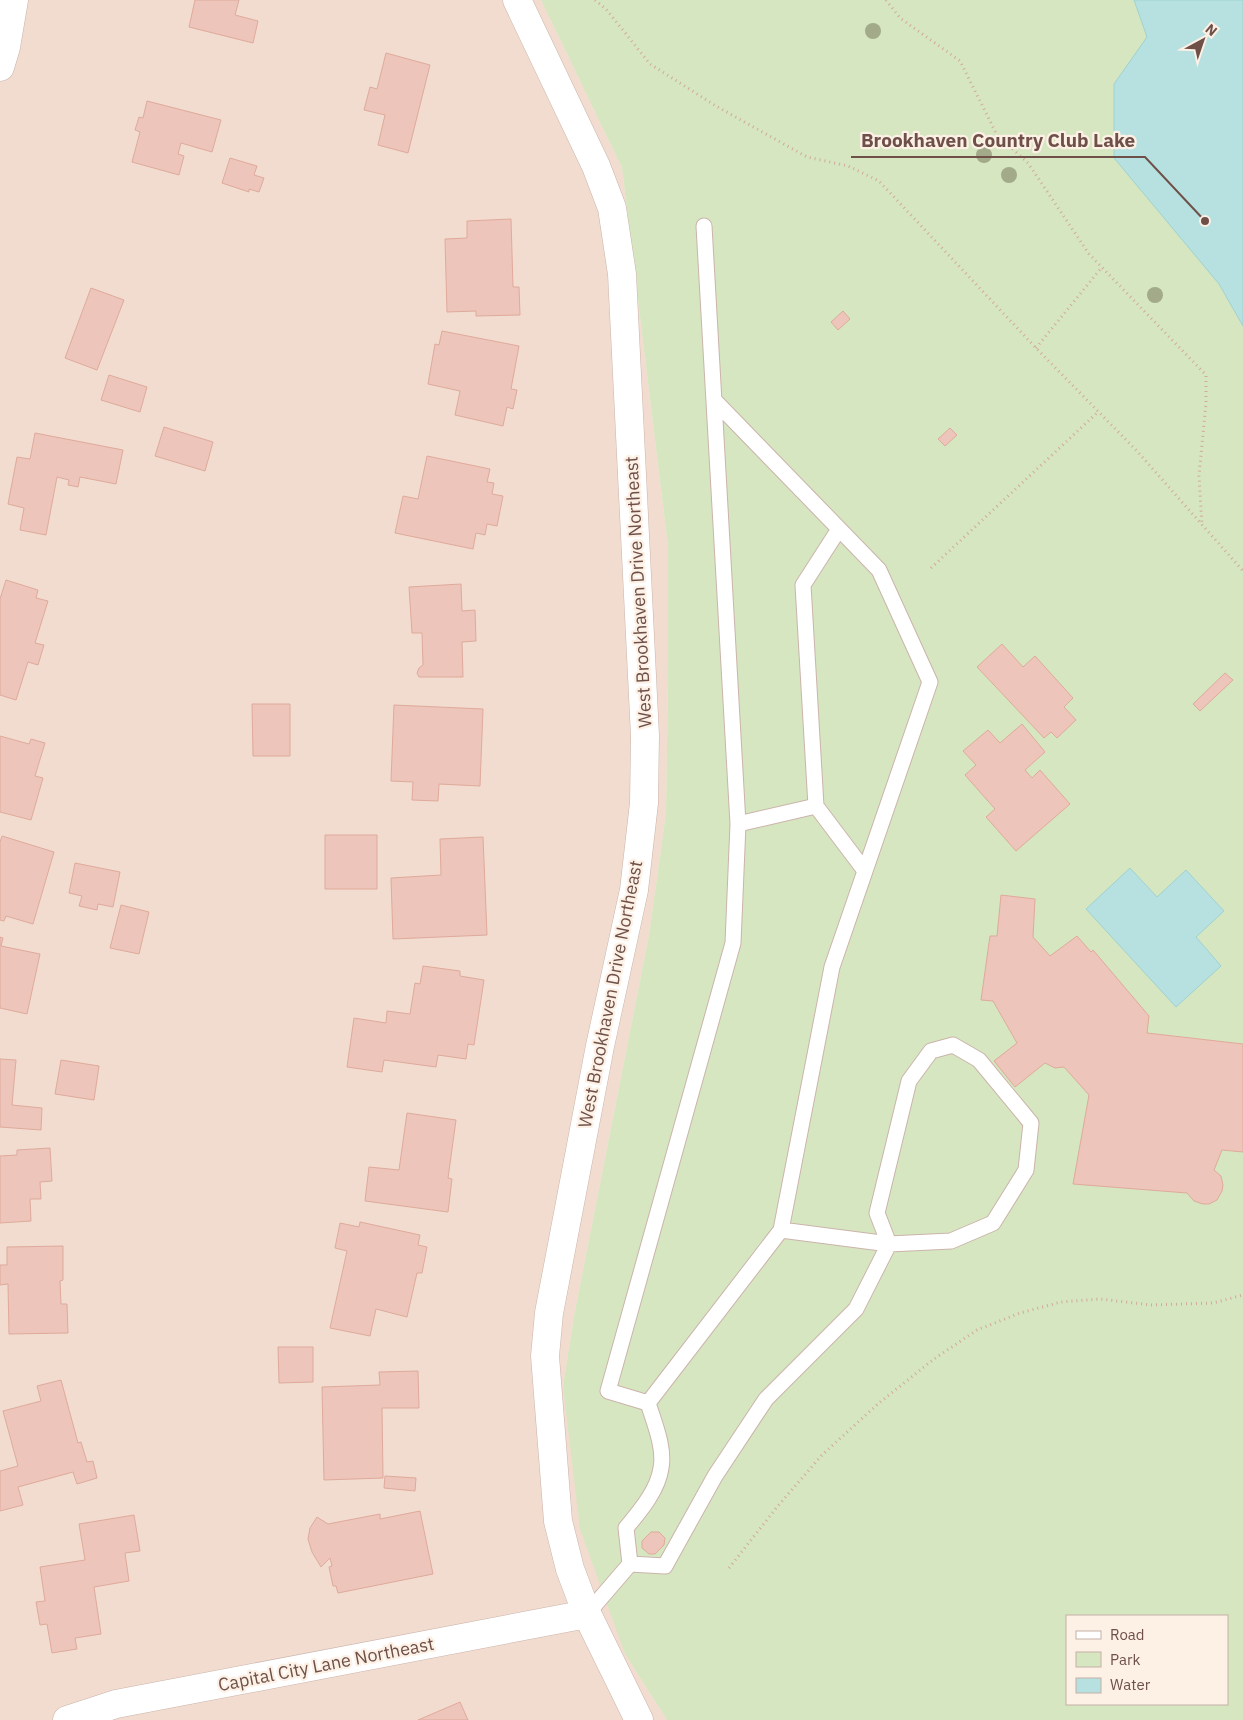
<svg xmlns="http://www.w3.org/2000/svg" width="1243" height="1720" font-family="'IBM Plex Sans',sans-serif">
<rect width="100%" height="100%" fill="#faebe0"/>
<path fill="#f1dccf" d="M0 0H541L622 168 668 547V676L666 813 649 935 574 1316 563 1386 625 1654 667 1720H0Z"/>
<path fill="#d6e6c0" fill-rule="evenodd" d="M541 0H1243V1720H667L625 1654 580 1529 563 1386 574 1316 649 935 666 813 668 676V547L622 168ZM1067 1616H1227V1704H1067Z"/>
<path fill="#b7e1e0" stroke="#9ed2d1" d="M1134 0H1243V326L1219 284 1114 158V84L1147 37Z
M1130 868 1157 897 1186 870 1224 911 1196 937 1221 966 1176 1007 1086 909Z"/>
<path fill="#edc5ba" stroke="#dfaa9b" d="M195 0H239L235 15 258 21 253 43 189 27Z
M386 53 430 65 408 153 378 145 385 115 364 110 370 87 377 89Z
M147 101 221 120 212 152 181 143 178 154 184 156 179 175 132 162 140 132 135 130 139 117 143 118Z
M230 158 257 166 254 175 264 178 259 192 249 189V192L222 183Z
M511 219 513 287H519L520 315 476 316V311L447 312 445 239 467 238V221Z
M91 288 124 300 97 370 65 358Z
M843 311 850 319 838 330 831 322Z
M442 331 519 346 511 389 517 390 513 409 507 407 503 426 455 415 460 391 428 384 435 344 439 345Z
M109 375 147 387 140 412 101 400Z
M164 427 213 442 205 471 155 456Z
M950 428 957 435 945 446 938 439Z
M35 433 123 450 116 484 80 477 78 487 68 485 69 480 57 477 46 535 20 530 24 508 8 504 17 457 30 459Z
M427 456 490 469 487 482 494 483 492 494 503 496 497 526 487 524 485 535 476 533 473 549 395 533 403 496 418 499Z
M6 580 38 590 36 598 48 601 35 643 44 645 38 665 28 662 16 700 0 695V599Z
M461 584 462 611 475 610 476 641 462 642 463 677H419L417 673 419 668 423 665 422 633H412L409 587Z
M1002 644 1023 667 1035 656 1073 698 1064 707 1076 720 1057 738 1051 732 1044 738 977 667Z
M1225 673 1233 680 1200 711 1193 704Z
M252 704H290V756H253Z
M394 705 483 709 480 786 439 784 438 801 412 800 413 782 391 781Z
M1022 724 1045 752 1025 770 1032 778 1040 770 1070 804 1016 851 986 817 995 809 965 775 976 765 963 751 988 730 1000 743Z
M0 736 29 744 31 739 45 743 35 776 43 778 31 820 0 812Z
M325 835H377V889H325Z
M2 836 54 852 33 924 6 916 4 921 0 920V842Z
M483 837 487 935 393 939 391 878 441 875 440 839Z
M75 863 120 872 113 907 98 904 97 910 79 906 82 896 69 893Z
M1001 895 1035 899 1033 937 1050 956 1077 936 1091 952 1093 950 1149 1016 1147 1033 1243 1044V1152L1222 1150 1214 1170 1221 1176 1223 1185 1222 1191 1217 1200 1209 1204H1203L1194 1201 1187 1193 1073 1184 1089 1095 1064 1067 1055 1068 1045 1063 1015 1087 994 1061 1017 1043 993 1001 981 1000 990 936H997Z
M121 905 149 912 139 954 110 948Z
M0 937 3 938 1 946 40 954 27 1014 0 1008Z
M423 966 460 971V976L484 980 474 1045 468 1044 466 1059 438 1055 436 1067 384 1060 382 1072 347 1067 354 1018 386 1023 387 1011 410 1014 415 983 420 984Z
M0 1059 16 1060 12 1105 42 1108 41 1130 0 1127Z
M61 1060 99 1066 94 1100 55 1094Z
M407 1113 456 1120 448 1178 452 1179 448 1212 365 1201 369 1167 399 1170Z
M50 1148 52 1181 40 1182 41 1199H30L31 1221 0 1223V1156L17 1155V1150Z
M360 1222 420 1235 418 1245 427 1247 422 1273H417L407 1317 376 1309 370 1336 330 1328 347 1251 335 1248 340 1223 359 1227Z
M63 1246V1280L60 1281 61 1304H67L68 1333 9 1334 8 1284 0 1285V1265H7V1247Z
M278 1347H313V1382L279 1383Z
M418 1371 419 1408H382L383 1478 324 1480 322 1387 380 1385 379 1372Z
M61 1380 78 1443 81 1442 87 1462 93 1461 97 1478 77 1484 73 1472 18 1487 23 1505 0 1511V1471L18 1466 3 1411 41 1401 37 1386Z
M385 1476 416 1478 415 1491 384 1488Z
M420 1511 433 1574 338 1593 336 1586H333L329 1567 332 1566 330 1558 321 1567 312 1552 308 1539 310 1528 317 1517 328 1524 380 1514V1519Z
M134 1515 140 1551 125 1553 129 1581 94 1587 101 1634 75 1638 77 1649 52 1653 47 1624 40 1625 36 1602 45 1601 40 1567 85 1560 79 1524Z
M651 1532H659L665 1538 664 1545 655 1554H649L642 1548V1541Z
M460 1702 468 1720H418Z"/>
<g fill="none" stroke-linecap="round" stroke-linejoin="round">
<defs>
<path id="lane" d="M816 806 803 585 839 529
M738 824 816 806 865 871
M648 1403 608 1391 733 943 738 824 704 226
M648 1403 781 1230 832 967 930 682 879 570 714 400
M630 1564 665 1566 715 1476 766 1399 856 1309 889 1244 877 1213 909 1081 931 1051 953 1045 979 1060 1031 1123 1026 1170 993 1223 951 1241 889 1244 781 1230
M587 1614 630 1564 626 1528C640 1511 658 1490 661 1468 665 1448 654 1422 648 1403"/>
<path id="street" d="M517 0 596 166 612 208 622 274 645 736 644 803 634 890 600 1046 549 1313 545 1356 558 1521 570 1569 587 1614 639 1720
M0 67 6 47 14 0
M67 1720 116 1704 587 1614"/>
</defs>
<use href="#lane" stroke="#cbb4ab" stroke-width="17"/>
<use href="#street" stroke="#cbb4ab" stroke-width="29"/>
<path stroke="#d1a99e" stroke-width="3" stroke-dasharray="1 4" stroke-linecap="butt" d="M595 0 606 9 650 64 716 106 807 157 848 166 879 181 1036 348 1137 451 1243 571
M886 0 900 18 960 61 997 135 1028 163 1089 254 1206 375V403L1199 476 1202 525
M1036 348 1102 267
M931 568 1098 412
M729 1568 777 1507 822 1455 879 1403 934 1359 977 1330 1020 1313 1061 1302 1100 1299 1151 1305 1213 1303 1243 1295"/>
<use href="#lane" stroke="#fff" stroke-width="15"/>
<use href="#street" stroke="#fff" stroke-width="28"/>
</g>
<g fill="#a2aa89">
<circle cx="873" cy="31" r="8"/>
<circle cx="984" cy="155" r="8"/>
<circle cx="1009" cy="175" r="8"/>
<circle cx="1155" cy="295" r="8"/>
</g>
<g text-anchor="middle" dominant-baseline="central" stroke-width="4.5" stroke-linejoin="round" paint-order="stroke">
<g font-size="18" fill="#6e5049" stroke="#fdf0e5">
<text transform="translate(638 592) rotate(-93)">West Brookhaven Drive Northeast</text>
<text transform="translate(610 994) rotate(-79)">West Brookhaven Drive Northeast</text>
<text transform="translate(326 1664) rotate(-11)">Capital City Lane Northeast</text>
</g>
</g>
<path fill="none" stroke="#6e5049" stroke-width="2" d="M1205 221L1145 157H851"/>
<circle fill="#6e5049" stroke="#fdf0e5" stroke-width="2" cx="1205" cy="221" r="5"/>
<g font-size="19" text-anchor="middle" font-weight="bold" fill="#6e5049" stroke="#fdf0e5" stroke-width="4.5" stroke-linejoin="round" paint-order="stroke">
<text x="998" y="147">Brookhaven Country Club Lake</text>
</g>
<rect x="1066" y="1615" width="162" height="90" fill="#fdf0e5" stroke="#c4b0a7"/>
<rect x="1076" y="1631" width="25" height="8" fill="#ffffff" stroke="#c4b0a7"/>
<text x="1110" y="1640" font-size="15" fill="#6e5049">Road</text>
<rect x="1076" y="1652" width="25" height="15" fill="#d6e6c0" stroke="#c4b0a7"/>
<text x="1110" y="1665" font-size="15" fill="#6e5049">Park</text>
<rect x="1076" y="1678" width="25" height="15" fill="#b7e1e0" stroke="#c4b0a7"/>
<text x="1110" y="1690" font-size="15" fill="#6e5049">Water</text>
<g transform="translate(1203 40) rotate(40)" stroke="#fdf0e5" stroke-width="4" paint-order="stroke">
<path d="M0-4L9 19L0 12L-9 19Z" fill="#6e5049"/>
<text y="-8" font-size="14" font-weight="bold" text-anchor="middle" fill="#6e5049">N</text>
</g>
</svg>
